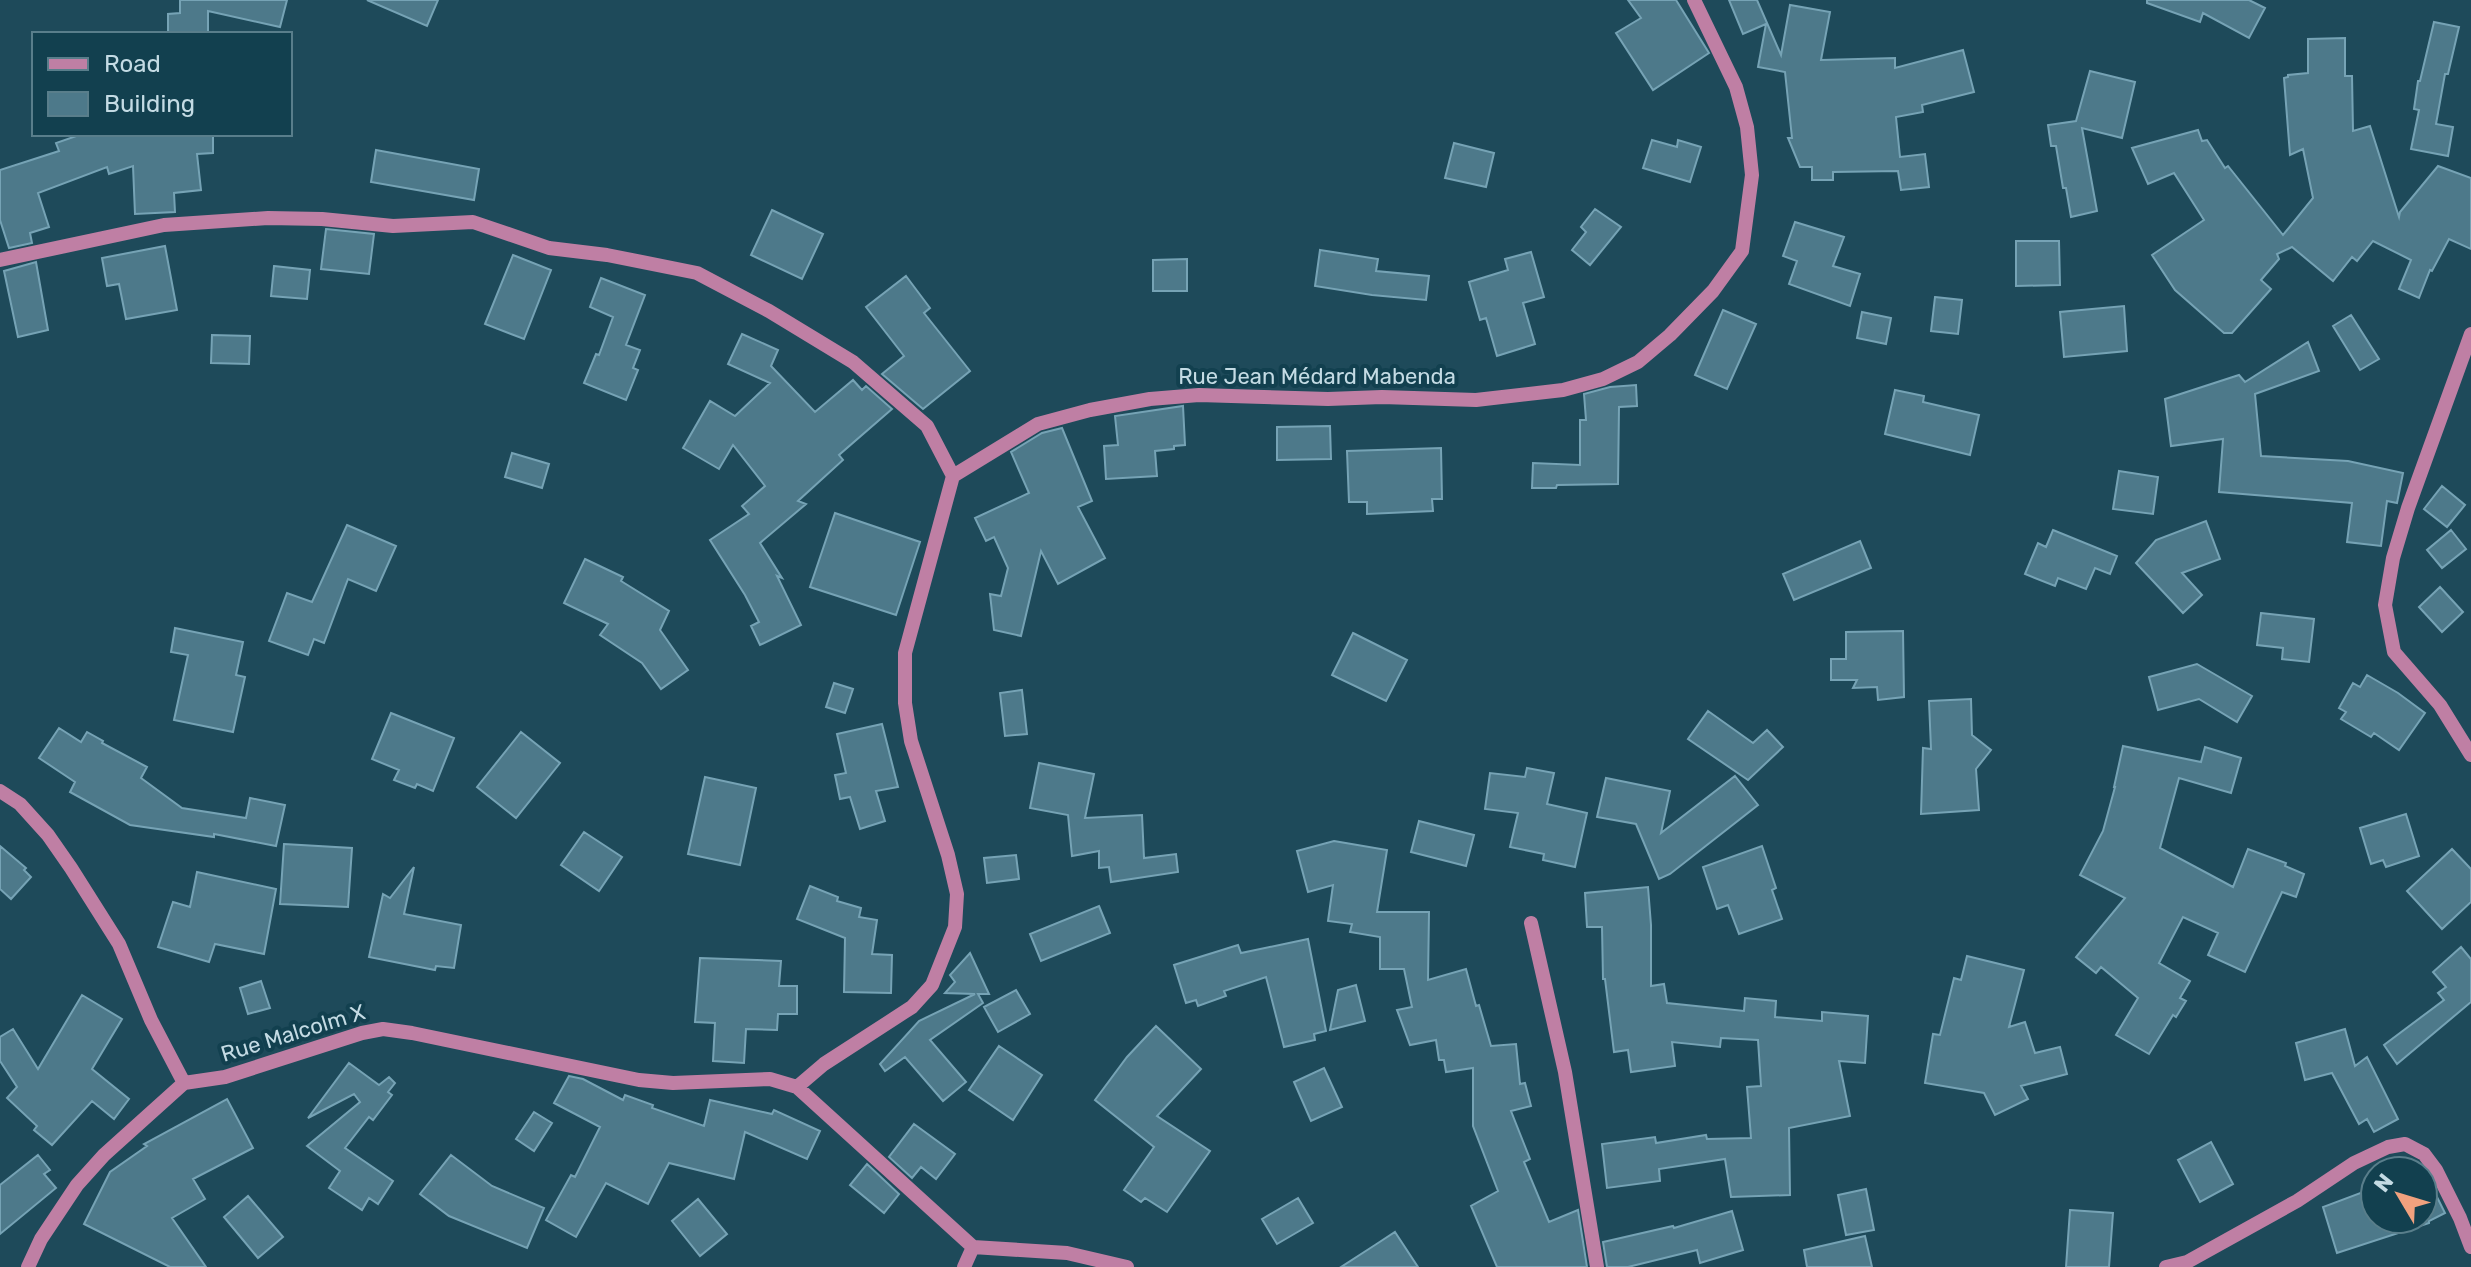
<svg xmlns="http://www.w3.org/2000/svg" width="2471" height="1267" font-family="Rubik,sans-serif">
<rect width="100%" height="100%" fill="#1e4a5a"/>
<path fill="#4d798a" stroke="#76a3b5" stroke-width="2" d="M180 0H287L280 27 208 11V34H168V14L180 13Z
M367 0H438L427 26Z
M1628 0H1676L1709 53 1653 90 1616 33 1641 18Z
M1729 0H1757L1781 55 1790 5 1830 12 1821 60 1895 58V68L1963 50 1974 92 1922 105 1923 112 1896 117 1900 157 1925 154 1929 187 1901 190 1898 171 1833 172V180H1812V167H1800L1788 138H1792L1785 72 1758 67 1766 24 1743 34Z
M2147 0H2249L2265 8 2249 38 2203 13 2200 22 2147 3Z
M2434 22 2459 27 2448 74H2445L2436 124 2453 127 2448 156 2411 149 2419 110 2414 109 2418 81H2420Z
M2345 38V76H2352L2353 131 2370 126 2399 217 2400 212 2438 166 2471 178V249L2449 239 2432 271 2430 270 2419 298 2399 289 2411 260 2373 241 2357 261 2352 257 2333 281 2292 247 2277 254 2279 259 2261 280 2271 289 2232 333H2224L2175 290 2152 255 2204 220 2174 173 2148 184 2132 148 2198 130 2202 141 2207 140 2225 168 2228 166 2283 235 2313 198 2303 149 2290 155 2284 78 2288 77V75L2308 73V39Z
M2090 71 2135 82 2122 138 2082 128 2097 211 2071 217 2066 188H2063L2056 146H2051L2048 125 2076 121Z
M82 134H213V153L197 154 201 190 174 193 175 212 135 214 133 166 109 174 107 167 38 193 49 227 30 233 32 243 9 248 0 220V170L59 151 56 143Z
M1652 140 1677 147 1678 140 1701 147 1690 182 1643 168Z
M1454 143 1494 153 1486 187 1445 178Z
M376 150 479 169 474 200 371 182Z
M1595 209 1621 227 1590 265 1572 250 1586 232 1581 227Z
M772 210 823 234 802 279 751 255Z
M1795 222 1844 237 1833 266 1860 274 1850 306 1789 284 1797 261 1783 256Z
M326 229 374 234 369 274 321 269Z
M2016 241H2059L2060 285 2016 286Z
M165 246 177 310 126 319 119 284 107 286 102 258Z
M1320 250 1378 259 1376 271 1429 276 1426 300 1372 295 1315 286Z
M1531 252 1544 297 1523 303 1535 344 1497 356 1486 318 1480 320 1469 282 1508 270 1505 259Z
M513 255 551 270 524 339 485 324Z
M1187 259V291H1153V260Z
M36 262 48 330 18 337 4 271Z
M274 266 310 270 307 299 271 296Z
M906 276 930 308 924 313 970 371 923 409 882 374 904 356 866 307Z
M601 278 645 295 626 345 640 350 633 368 638 370 626 400 584 383 596 354 599 355 613 317 590 307Z
M1935 297 1962 300 1958 334 1931 331Z
M2124 306 2127 351 2064 357 2060 312Z
M1723 310 1756 324 1727 389 1695 375Z
M1862 312 1891 318 1886 344 1857 338Z
M2351 315 2379 359 2360 370 2333 326Z
M742 334 778 350 771 366 815 412 853 380 862 390 866 386 892 409 839 455 843 460 798 501 806 504 760 543 782 578 777 576 801 625 760 645 751 626 759 622 745 595 710 540 749 514 742 506 765 486 733 445 719 469 683 448 710 401 735 416 770 383 728 364Z
M212 335 250 336 249 364 211 363Z
M2308 342 2319 371 2255 394 2261 456 2348 461 2403 473 2397 503 2387 501 2381 546 2347 542 2352 503 2219 492 2223 439 2171 446 2165 399 2239 375 2245 382Z
M1636 385 1637 406 1619 407 1618 484 1557 485 1556 488H1532L1533 463 1580 465V420H1586L1584 394 1610 387Z
M1895 390 1924 396 1923 402 1979 415 1970 455 1885 434Z
M1183 406 1185 445 1174 446V449L1155 451 1157 476 1106 479 1104 446 1118 445 1115 416Z
M1330 426 1331 459 1277 460V427Z
M1062 428 1092 501 1078 507 1105 558 1058 584 1041 551 1021 636 994 630 990 594 1001 596 1008 568 994 537 986 541 975 518 1029 493 1011 452 1042 433Z
M1441 448 1442 499H1432L1433 511 1367 514V502H1349L1347 451Z
M512 453 549 464 542 488 505 477Z
M2119 471 2158 477 2153 514 2113 509Z
M2442 486 2465 505 2447 527 2424 509Z
M835 513 920 542 896 615 810 587Z
M2206 521 2220 559 2182 573 2202 595 2183 613 2136 563 2156 540Z
M347 525 396 546 376 591 348 579 324 643 314 639 308 655 269 641 287 593 312 602Z
M2053 530 2117 556 2110 574 2095 568 2086 589 2058 578 2055 586 2025 574 2038 543 2046 547Z
M2451 530 2466 549 2442 568 2427 550Z
M1860 541 1871 568 1794 600 1783 574Z
M585 559 623 577 621 581 669 611 660 630 688 670 661 689 642 663 600 635 608 624 564 603Z
M2440 587 2463 612 2442 632 2419 607Z
M2261 613 2314 619 2309 662 2282 659 2283 648 2257 645Z
M175 628 243 642 236 675 245 677 233 732 174 720 188 655 171 652Z
M1903 631 1904 697 1878 700 1877 687 1853 688 1857 680H1831V659H1846V632Z
M1353 633 1407 660 1386 701 1332 675Z
M2197 664 2252 696 2237 722 2199 699 2158 710 2149 677Z
M2367 675 2398 693 2425 713 2399 750 2374 733 2371 737 2341 719 2346 712 2339 708 2353 683 2360 687Z
M834 683 853 689 845 713 826 707Z
M1022 690 1027 734 1005 736 1000 693Z
M1971 699 1972 735 1991 750 1976 769 1979 810 1921 814 1923 748 1931 749 1929 701Z
M1708 711 1753 743 1767 730 1783 747 1748 780 1688 739Z
M391 713 454 738 433 791 417 784 415 788 394 780 399 770 372 759Z
M882 724 898 787 876 791 885 821 860 829 850 797 840 799 835 775 846 773 837 734Z
M59 728 81 742 87 732 103 741 102 743 147 767 141 778 182 808 246 818 250 798 285 805 276 846 214 834V837L130 825 70 792 75 782 39 758Z
M521 732 560 763 516 818 477 787Z
M2123 746 2201 762 2205 747 2241 758 2231 793 2179 778 2160 848 2233 887 2248 849 2286 863 2285 866 2304 874 2296 897 2282 892 2245 972 2208 955 2218 933 2183 917 2159 963 2190 981 2180 998 2186 1001 2176 1017 2173 1015 2149 1054 2116 1035 2138 998 2101 967 2096 973 2076 957 2125 898 2080 875 2103 831 2115 787H2114Z
M1039 763 1094 774 1085 818 1142 815 1144 858 1176 854 1178 872 1111 882 1109 867 1099 868V851L1072 856 1068 815 1030 808Z
M1527 768 1554 773 1547 804 1587 813 1575 867 1543 860 1544 854 1510 847 1518 813 1485 809 1490 773 1525 777Z
M1735 776 1758 805 1670 874 1659 879 1636 824 1597 817 1606 778 1670 791 1661 833Z
M705 777 756 788 740 865 688 854Z
M2406 814 2419 856 2386 867 2383 860 2371 864 2360 828Z
M1419 821 1474 835 1466 866 1411 852Z
M584 832 622 857 599 891 561 865Z
M1334 841 1387 850 1377 912H1429L1428 980 1466 969 1476 1006 1479 1005 1491 1046 1516 1044 1520 1084 1525 1083 1531 1106 1511 1111 1530 1159 1524 1162 1549 1222 1578 1210 1587 1267H1497L1471 1206 1498 1191 1473 1126V1068L1446 1072 1444 1060H1439L1436 1040 1410 1045 1397 1010 1412 1007 1404 969H1380V937L1350 932 1352 924 1328 921 1333 885 1308 892 1297 851Z
M284 844 352 848 348 907 280 904Z
M0 846 26 868 24 870 31 877 11 899 0 889Z
M1762 846 1776 888 1772 890 1782 919 1739 934 1728 905 1717 909 1703 867Z
M2452 849 2471 869V902L2442 929 2407 891Z
M1016 855 1019 879 987 883 984 858Z
M414 867 404 914 461 925 454 968 436 966 435 970 369 957 383 894 390 898Z
M197 872 276 889 264 954 215 944 209 962 158 947 173 902 190 907Z
M810 886 838 897 837 901 861 908 859 917 877 920 872 954 892 955 891 993 844 992 845 938 797 919Z
M1648 887 1651 925V986L1664 984 1667 1003 1744 1011 1745 998 1776 1001 1775 1017 1822 1021V1012L1868 1016 1865 1063 1839 1061 1850 1116 1789 1128 1790 1195 1731 1197 1725 1159 1659 1169 1660 1181 1607 1188 1602 1144 1655 1137 1656 1143 1706 1135 1707 1139 1751 1138 1747 1087 1761 1086 1758 1040 1721 1038 1720 1047 1672 1042 1675 1066 1631 1072 1628 1050 1614 1052 1605 979H1603L1602 927H1587L1585 893Z
M1099 906 1110 933 1041 961 1030 934Z
M1308 939 1326 1031 1314 1034 1315 1040 1284 1047 1266 977 1224 991 1226 996 1198 1006 1196 1000 1186 1003 1174 965 1238 945 1241 953Z
M2461 947 2471 959V1002L2397 1064 2384 1045 2444 1000 2438 993 2446 987 2433 972Z
M970 953 989 994H978L983 1003 930 1040 966 1082 943 1101 905 1057 885 1071 880 1064 919 1021 975 994 945 993 955 982 950 975Z
M1967 956 2024 970 2009 1027 2025 1022 2035 1053 2060 1047 2067 1074 2021 1086 2028 1099 1995 1115 1984 1093 1925 1083 1933 1034 1940 1035 1954 978 1961 980Z
M700 958 781 961 779 986H797V1014H778L777 1030 746 1029 744 1063 713 1061 715 1023 695 1022Z
M261 981 270 1008 248 1014 240 988Z
M1356 985 1365 1021 1330 1030 1338 990Z
M1016 990 1030 1014 998 1032 984 1007Z
M82 995 122 1019 92 1069 129 1099 114 1119 92 1101 52 1145 34 1130 37 1126 7 1098 17 1087 0 1061V1037L13 1029 38 1069Z
M1156 1026 1201 1069 1157 1116 1210 1151 1167 1212 1145 1198 1141 1202 1124 1190 1154 1147 1095 1100 1127 1057Z
M2345 1029 2355 1066 2367 1057 2398 1119 2374 1132 2367 1119 2359 1124 2332 1073 2305 1080 2296 1043Z
M999 1046 1042 1075 1013 1120 969 1090Z
M349 1063 379 1085 389 1077 395 1083 388 1092 392 1095 373 1120 369 1117 345 1148 393 1181 378 1204 369 1198 362 1210 329 1188 340 1171 307 1146 360 1102 354 1094 308 1118Z
M1324 1068 1342 1107 1311 1121 1294 1082Z
M569 1076 583 1079 623 1100 625 1095 653 1105 652 1108 704 1126 710 1100 772 1114 774 1110 820 1131 807 1159 745 1132 734 1179 669 1163 648 1204 606 1183 576 1237 546 1220 571 1175 575 1177 600 1127 554 1103Z
M227 1099 253 1148 193 1179 205 1199 172 1218 206 1267H170L84 1224 110 1172 147 1146 144 1144Z
M534 1112 552 1123 534 1151 516 1139Z
M914 1124 955 1154 936 1179 921 1167 912 1178 889 1157Z
M2211 1142 2233 1184 2200 1202 2178 1160Z
M38 1155 50 1170 44 1174 56 1188 0 1234V1185Z
M451 1155 492 1186 544 1208 527 1248 449 1216 420 1194Z
M867 1164 899 1194 884 1213 850 1185Z
M2423 1169 2445 1213 2429 1221V1223L2337 1253 2323 1207 2371 1189 2375 1202V1219H2423Z
M1866 1189 1874 1230 1846 1235 1838 1195Z
M248 1196 283 1237 258 1258 224 1217Z
M1298 1198 1313 1223 1277 1244 1262 1219Z
M698 1199 727 1234 700 1256 672 1221Z
M2070 1210 2113 1213 2109 1267H2066Z
M1732 1211 1743 1250 1700 1263 1697 1250 1628 1267H1607L1603 1242 1673 1226 1674 1228Z
M1395 1232 1418 1267H1341L1375 1245Z
M1865 1236 1872 1267H1807L1804 1250Z"/>
<g fill="none" stroke-linecap="round" stroke-linejoin="round">
<path stroke="#bf7fa4" stroke-width="14" d="M0 260 164 225 268 218 322 219 393 226 473 222 549 248 607 255 697 273 769 311 853 362 927 426 953 476
M2471 334 2408 508 2393 558 2385 605 2394 652 2440 705 2471 755
M0 791 20 804 48 835 71 868 119 944 151 1020 184 1083
M1531 923 1565 1072 1597 1267
M797 1087 824 1064 912 1007 932 985 955 927 957 894 948 855 911 741 905 703V653L953 476 1038 424 1090 410 1150 399 1199 395 1328 399 1382 397 1476 400 1563 390 1603 379 1638 362 1670 335 1713 291 1742 251 1752 175 1747 127 1736 87 1694 0
M28 1267 41 1239 77 1185 104 1155 184 1083 225 1077 362 1033 383 1029 412 1033 639 1080 673 1083 770 1079 797 1087 973 1247 1067 1253 1127 1267
M964 1267 973 1247
M2166 1267 2187 1262 2297 1201 2354 1163 2388 1147 2405 1144 2424 1154 2436 1170 2460 1218 2471 1247"/>
</g>
<g text-anchor="middle" dominant-baseline="central" stroke-width="8" stroke-linejoin="round" paint-order="stroke">
<g font-size="22" fill="#c4dbe4" stroke="#12404f">
<text x="1317" y="376">Rue Jean Médard Mabenda</text>
<text transform="translate(293 1033) rotate(-17)">Rue Malcolm X</text>
</g>
</g>
<rect x="32" y="32" width="260" height="104" fill="#12404f" stroke="#597e8b" stroke-width="2"/>
<rect x="48" y="58" width="40" height="12" fill="#bf7fa4" stroke="#597e8b" stroke-width="2"/>
<text x="104" y="72" font-size="24" fill="#c4dbe4">Road</text>
<rect x="48" y="92" width="40" height="24" fill="#4d798a" stroke="#597e8b" stroke-width="2"/>
<text x="104" y="112" font-size="24" fill="#c4dbe4">Building</text>
<g transform="translate(2399 1195) rotate(308)"><circle r="38" fill="#12404f" stroke="#597e8b" stroke-width="2"/>
<path d="M0-6L14 30L0 20L-14 30Z" fill="#f1a17e"/>
<text y="-12" font-size="22" font-weight="bold" text-anchor="middle" fill="#c4dbe4">N</text>
</g>
</svg>
